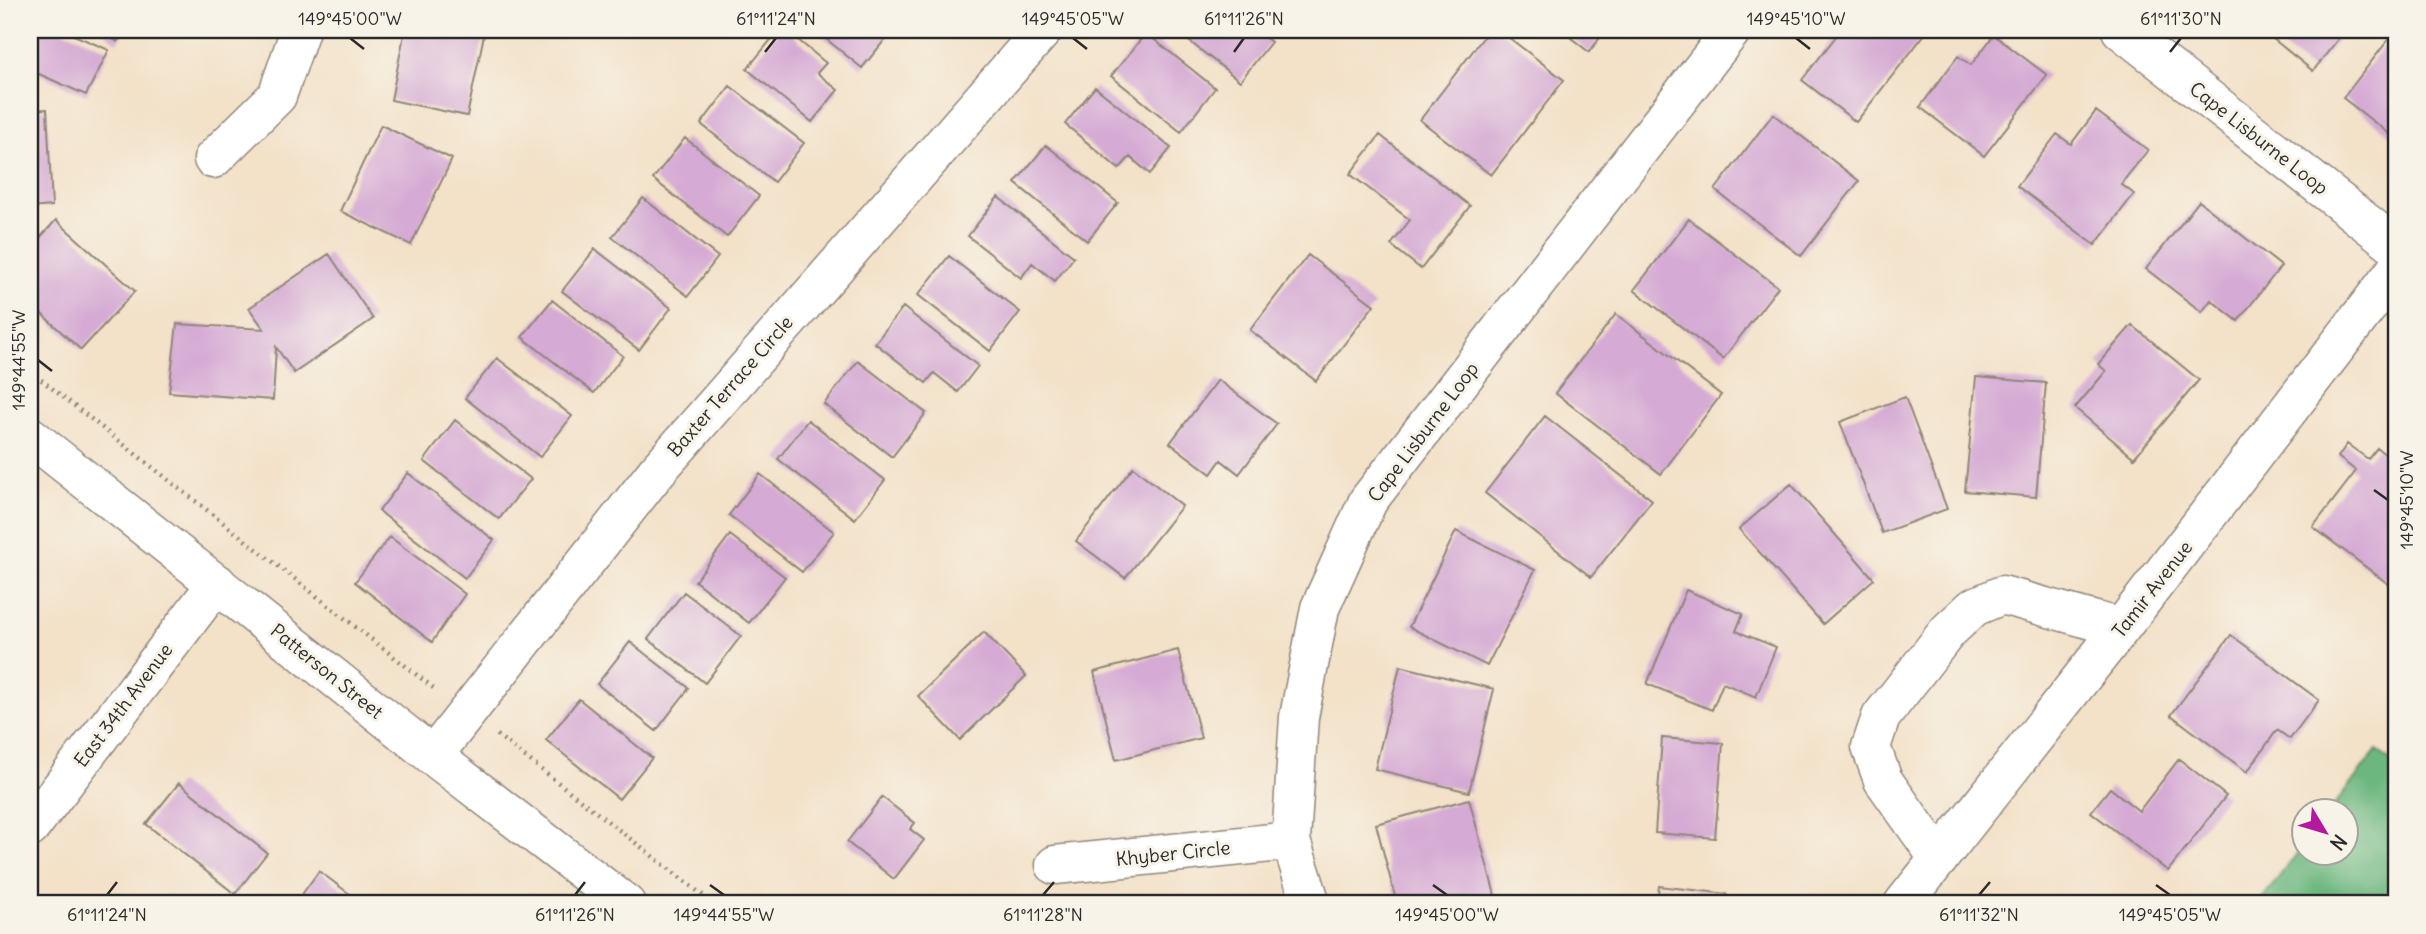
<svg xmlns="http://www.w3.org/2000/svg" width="2426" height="934" font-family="Delius,sans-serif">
<rect width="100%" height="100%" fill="#f7f3e8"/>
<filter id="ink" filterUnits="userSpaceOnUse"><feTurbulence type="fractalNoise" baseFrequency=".0143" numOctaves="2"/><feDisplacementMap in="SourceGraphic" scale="14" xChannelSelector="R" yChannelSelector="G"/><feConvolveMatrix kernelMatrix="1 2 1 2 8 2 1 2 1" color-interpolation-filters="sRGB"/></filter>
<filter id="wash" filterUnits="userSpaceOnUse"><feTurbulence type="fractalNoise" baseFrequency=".00686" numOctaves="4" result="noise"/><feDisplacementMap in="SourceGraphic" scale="28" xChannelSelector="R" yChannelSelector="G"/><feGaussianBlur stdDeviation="1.57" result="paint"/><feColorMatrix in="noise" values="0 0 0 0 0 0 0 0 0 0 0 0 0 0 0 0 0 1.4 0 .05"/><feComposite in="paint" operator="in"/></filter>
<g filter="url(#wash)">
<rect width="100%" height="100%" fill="#f3e1c8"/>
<path fill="#6cb77f" stroke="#4c7155" stroke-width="2" d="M2377 750 2396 766V904H2258L2303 846 2304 853H2346V811H2330Z"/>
<g id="blocks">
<path fill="#d5aad4" d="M30 30H62L109 50 86 95 30 70Z
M101 30H127L117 42Z
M405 30H485L467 116 391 100Z
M779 30H786L826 63 817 73 838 90 812 122 747 69Z
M815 30H890L892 31 862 68Z
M1175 30H1256L1271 42 1240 81Z
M1489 30H1499L1564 80 1491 175 1420 120Z
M1561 30H1606L1589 52Z
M1841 30H1928L1856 122 1802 80Z
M2262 30H2345L2313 71Z
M2396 30V139L2343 98Z
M1146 33 1215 88 1181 132 1111 76Z
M1994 35 2047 75 1984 156 1920 107 1958 56 1971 65Z
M730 86 804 143 774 182 701 124Z
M1095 87 1171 148 1150 174 1130 157 1119 169 1065 124Z
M47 109 52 206 30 208V110Z
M2096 111 2148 150 2121 184 2134 194 2095 245 2017 186 2057 134 2071 144Z
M1773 114 1859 181 1801 256 1715 190Z
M381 125 452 159 411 245 340 211Z
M1380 135 1470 206 1421 269 1391 245 1410 220 1350 174Z
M685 138 759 196 727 237 653 179Z
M1046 145 1118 203 1087 241 1015 183Z
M998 197 1074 257 1055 281 1032 263 1021 278 968 236Z
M643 198 718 257 688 296 612 237Z
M2199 201 2281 266 2238 321 2211 300 2202 312 2146 269Z
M1689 219 1778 287 1723 359 1634 290Z
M56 220 135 291 81 350 30 303V249Z
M595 249 671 308 639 350 562 291Z
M329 254 373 319 294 373 276 347 273 400 169 392 177 324 264 329 249 308Z
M1308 255 1374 305 1316 381 1250 330Z
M949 256 1020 312 990 351 918 295Z
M552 300 623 356 594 393 522 337Z
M903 307 978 366 958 392 934 373 926 383 875 343Z
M1616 314 1721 395 1661 474 1555 393Z
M2132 325 2199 380 2134 458 2075 408 2106 371 2098 364Z
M497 358 572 416 540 457 465 398Z
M858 361 926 413 892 457 824 404Z
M1976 377 2046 383 2036 497 1965 491Z
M1218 380 1277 424 1239 474 1221 460 1211 474 1170 443Z
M1905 397 1947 509 1882 533 1840 422Z
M1545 416 1652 500 1591 577 1485 493Z
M455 420 531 479 499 519 424 461Z
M808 420 885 480 855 519 778 459Z
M2347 444 2368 459 2377 448 2396 463V579L2391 586 2313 527 2356 471 2338 457Z
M1133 467 1182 506 1125 578 1076 541Z
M408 473 494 540 465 578 379 511Z
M760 474 834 532 802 572 729 515Z
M1791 484 1874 579 1823 624 1739 529Z
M1456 531 1535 570 1487 666 1409 627Z
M730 535 785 577 749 623 695 581Z
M390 537 465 594 432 642 355 582Z
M1686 590 1743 614 1736 631 1776 647 1756 697 1723 683 1712 710 1647 684Z
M684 592 741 636 705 683 648 639Z
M984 632 1026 676 960 740 918 696Z
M2231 635 2319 700 2290 739 2277 730 2247 772 2171 715Z
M630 642 689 688 656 731 597 684Z
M1178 650 1201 738 1116 760 1094 672Z
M1400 666 1494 689 1469 792 1375 769Z
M579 699 652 758 619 799 546 740Z
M1662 738 1723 743 1715 838 1655 833Z
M2179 759 2226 796 2168 871 2091 812 2110 788 2139 811Z
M179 783 267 853 235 894 146 824Z
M882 797 915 823 910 829 924 840 894 879 847 842Z
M1469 799 1495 895 1462 904H1397L1376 824Z
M319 871 363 904H295Z
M1659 886 1727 894 1726 904H1657Z"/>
</g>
</g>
<g filter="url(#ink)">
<use href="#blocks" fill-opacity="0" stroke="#8f867a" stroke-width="2"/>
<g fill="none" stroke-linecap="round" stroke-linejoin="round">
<defs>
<path id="street" d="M2121 30 2396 246
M213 159 277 96 300 30
M433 756 657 471 1043 30
M30 828 217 583
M1939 859 1883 780 1871 747 1881 717 1948 631 1974 607 2002 595 2121 628
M1055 865 1291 841
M1311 904 1291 841 1299 717 1320 608 1368 501 1732 30
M1903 904 2121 628 2396 270"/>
<path id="secondary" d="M30 436 433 756 626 904"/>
</defs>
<use href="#street" stroke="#8f867a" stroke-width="41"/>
<use href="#secondary" stroke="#8f867a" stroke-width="41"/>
<path stroke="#8f867a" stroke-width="4.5" stroke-dasharray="2 5" stroke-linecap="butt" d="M30 371 436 690
M497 735 714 904"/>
<use href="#street" stroke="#fff" stroke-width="38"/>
<use href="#secondary" stroke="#fff" stroke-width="38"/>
</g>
</g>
<path fill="none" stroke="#2b2b2b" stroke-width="2.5" d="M350 38 364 49M1073 38 1087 49M1796 38 1810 49M765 52 776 38M1234 52 1244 38M2170 52 2181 38M38 360 52 371M2374 490 2388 500M710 885 724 895M1433 885 1447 895M2156 885 2170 895M107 895 117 882M575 895 585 882M1043 895 1054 882M1979 895 1990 882"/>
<g text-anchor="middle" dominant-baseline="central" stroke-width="6" stroke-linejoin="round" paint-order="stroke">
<g font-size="19" fill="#2b2b2b" stroke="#f7f3e8">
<text transform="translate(2259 138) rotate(38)">Cape Lisburne Loop</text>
<text transform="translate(730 386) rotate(-49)">Baxter Terrace Circle</text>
<text transform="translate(1423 432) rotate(-53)">Cape Lisburne Loop</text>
<text transform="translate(2152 589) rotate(-52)">Tamir Avenue</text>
<text transform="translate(327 671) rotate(39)">Patterson Street</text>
<text transform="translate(123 705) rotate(-53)">East 34th Avenue</text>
<text transform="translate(1173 853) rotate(-6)">Khyber Circle</text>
</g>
</g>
<rect width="2426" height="934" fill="none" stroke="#f7f3e8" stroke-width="77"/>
<g transform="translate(2325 832) rotate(128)"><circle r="33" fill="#f7f3e8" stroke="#a5a39c" stroke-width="2"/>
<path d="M0-5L12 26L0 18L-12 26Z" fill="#b5179e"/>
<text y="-10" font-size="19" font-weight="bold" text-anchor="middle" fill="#2b2b2b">N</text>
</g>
<rect x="38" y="38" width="2350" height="857" fill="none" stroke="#2b2b2b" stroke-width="2.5"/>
<g font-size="18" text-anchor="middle" fill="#2b2b2b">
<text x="350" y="25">149°45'00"W</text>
<text x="776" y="25">61°11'24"N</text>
<text x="1073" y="25">149°45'05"W</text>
<text x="1244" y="25">61°11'26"N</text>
<text x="1796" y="25">149°45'10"W</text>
<text x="2181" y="25">61°11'30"N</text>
<text transform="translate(19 360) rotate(-90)" y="6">149°44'55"W</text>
<text transform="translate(2407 500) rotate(-90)" y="6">149°45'10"W</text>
<text x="107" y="921">61°11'24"N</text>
<text x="575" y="921">61°11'26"N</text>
<text x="724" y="921">149°44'55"W</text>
<text x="1043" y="921">61°11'28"N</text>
<text x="1447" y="921">149°45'00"W</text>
<text x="1979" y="921">61°11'32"N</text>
<text x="2170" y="921">149°45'05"W</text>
</g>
</svg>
